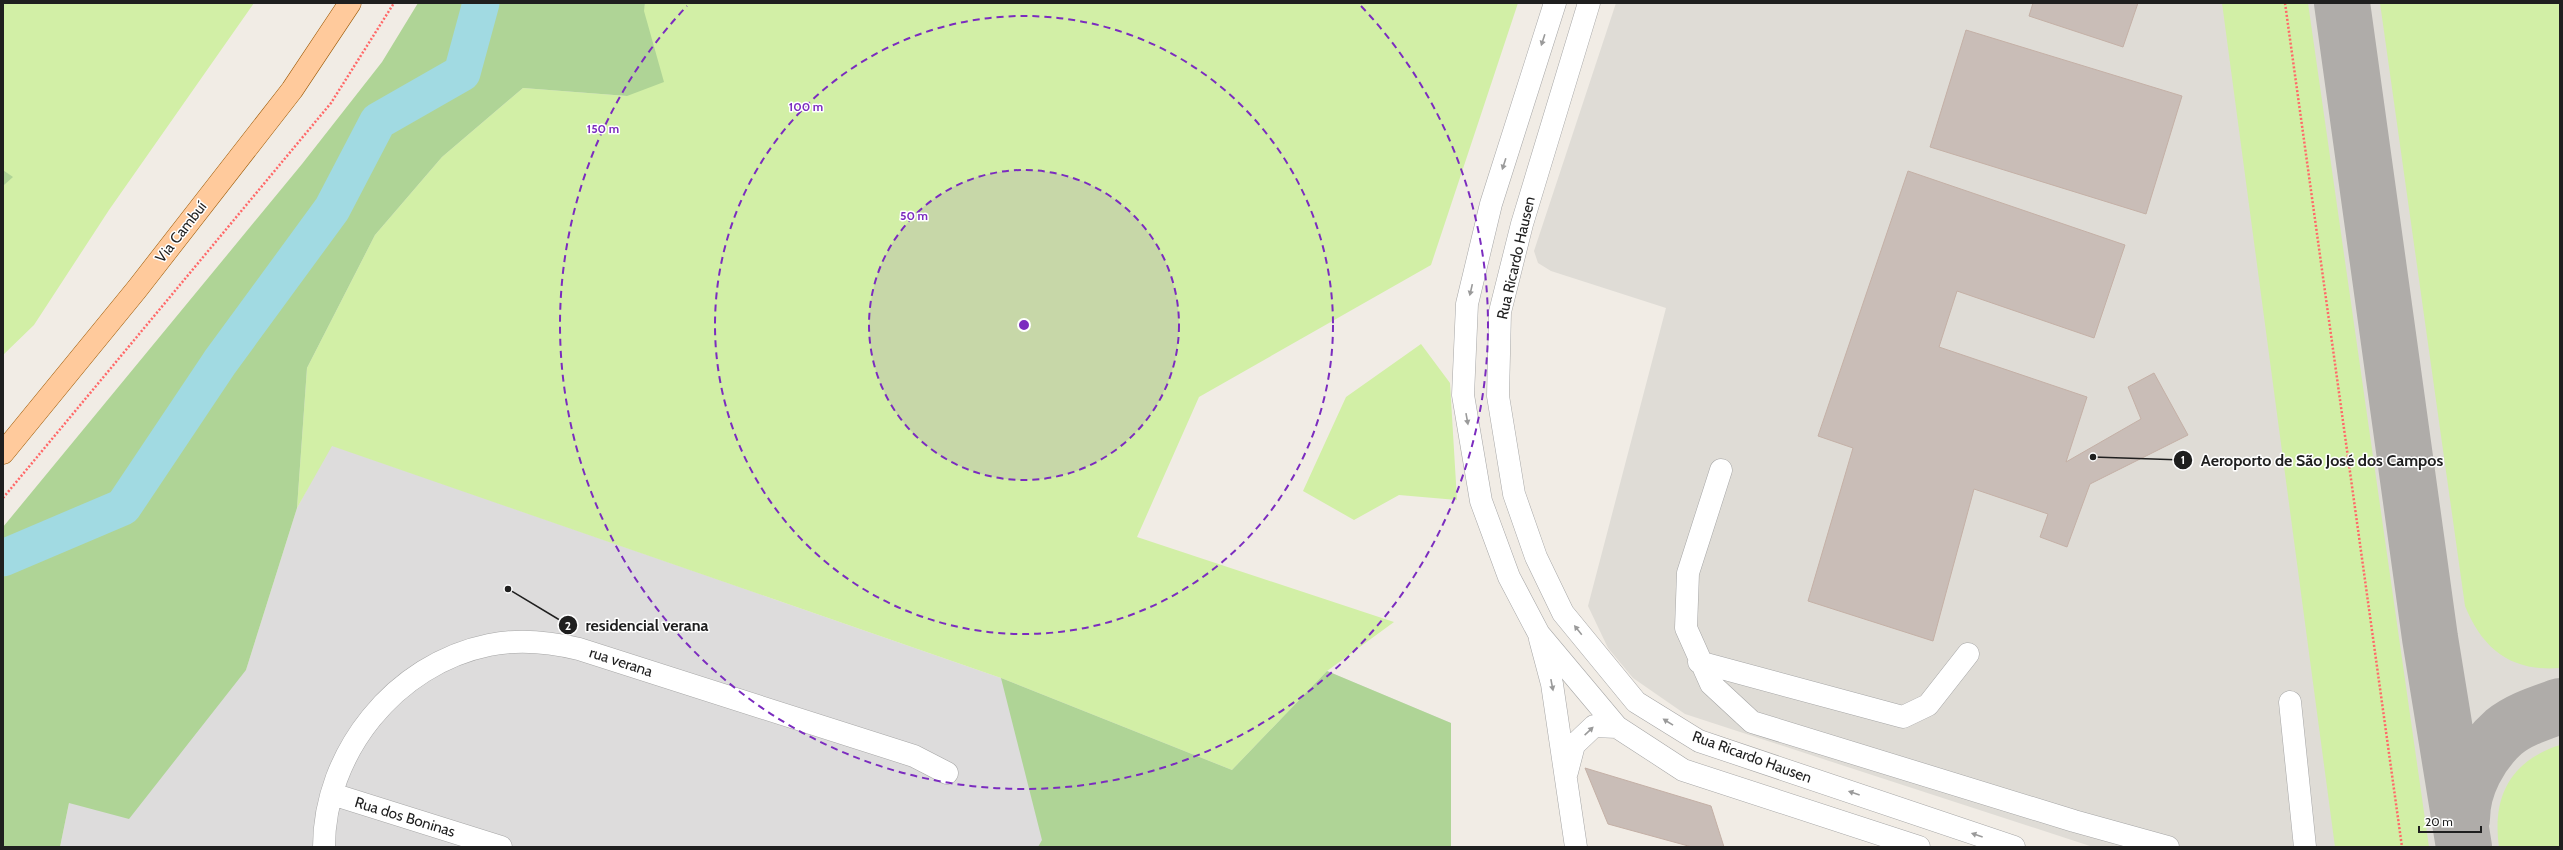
<svg xmlns="http://www.w3.org/2000/svg" width="2563" height="850" font-family="Cabin,sans-serif">
<rect width="100%" height="100%" fill="#f1ece5"/>
<path fill="#dddcdc" d="M331 445 1001 678 1232 770 1327 671 1451 723V847H60L69 803 246 670 297 508Z"/>
<path fill="#dfdcd6" d="M1616 3H2560V847H2093L1685 714 1633 678 1608 648 1588 606 1666 308 1551 271 1538 263 1534 251Z"/>
<path fill="#d2efa6" d="M3 3H254L109 210 34 325 3 355V186L12 177 3 170Z
M645 3H1518L1431 265 1199 397 1137 537 1394 622 1327 671 1232 770 1001 678 332 446 297 508 307 368 375 235 442 157 523 88 627 96Z
M2222 3H2308L2429 847H2335Z
M2380 3H2560V668C2512 672 2483 650 2465 606Z
M1421 344 1450 383 1457 500 1399 495 1354 520 1303 491 1346 397Z
M2560 745V847H2499C2492 797 2510 761 2560 745Z"/>
<path fill="#afd496" d="M418 3H645L644 11 664 82 627 96 523 88 442 157 375 235 307 368 297 508 246 670 129 819 69 803 60 847H3V527L302 164 382 62Z
M3 170 13 177 3 186Z
M1327 671 1451 723V847H1038L1042 840 1001 678 1232 770Z"/>
<g fill="none" stroke-linecap="round" stroke-linejoin="round">
<path stroke="#a1dae2" stroke-width="37" d="M3 558 123 507 220 362 332 209 378 121 462 73 481 3"/>
<path stroke="#afaca9" stroke-width="56" d="M2342 3 2430 638 2464 847
M2462 819C2462 787 2480 753 2504 732 2520 719 2541 713 2560 706"/>
</g>
<path fill="#c9bdb7" stroke="#c4b0a6" d="M2033 3H2138L2123 47 2029 16Z
M1966 30 2182 96 2146 214 1930 147Z
M1908 171 2125 245 2094 338 1957 291 1939 347 2087 397 2066 462 2141 419 2128 387 2154 373 2188 435 2090 484 2067 547 2040 537 2048 514 1974 489 1933 641 1808 601 1853 448 1818 436Z
M1585 768 1711 806 1724 847H1692L1608 824Z"/>
<g fill="none" stroke-linecap="round" stroke-linejoin="round">
<defs>
<path id="minor" d="M1555 3 1491 204 1467 304 1463 395 1481 501 1509 577 1539 634 1617 727 1683 770 1919 847
M1589 3 1522 224 1500 312 1498 396 1514 494 1536 557 1563 613 1636 702 1699 741 2014 847
M1721 470 1688 573 1686 628 1711 684 1752 722 2074 821 2168 847
M1540 639 1552 684 1576 847
M1699 662 1903 717 1928 705 1968 654
M2290 702 2305 847
M1567 772 1574 745 1594 726 1617 727
M332 794 501 847
M324 847C324 753 395 664 489 645 518 639 550 642 579 649L914 756 947 773"/>
<path id="major" d="M3 453 137 289 292 90 350 3"/>
</defs>
<use href="#minor" stroke="#a6a6a6" stroke-width="23"/>
<use href="#major" stroke="#9b5700" stroke-width="23"/>
<path stroke="#ff6868" stroke-width="2.5" stroke-dasharray="2 2" stroke-linecap="butt" d="M2285 3 2402 847
M3 498 331 103 394 3"/>
<use href="#minor" stroke="#fff" stroke-width="22"/>
<use href="#major" stroke="#ffca9c" stroke-width="22"/>
</g>
<defs><path id="oneway-solid" d="M-6-.8H1V-3.2L6.5 0L1 3.2V.8H-6Z"/></defs>
<g fill="#9a9a9a">
<use href="#oneway-solid" transform="translate(1543 40) rotate(108)"/>
<use href="#oneway-solid" transform="translate(1504 164) rotate(108)"/>
<use href="#oneway-solid" transform="translate(1471 290) rotate(103)"/>
<use href="#oneway-solid" transform="translate(1467 419) rotate(80)"/>
<use href="#oneway-solid" transform="translate(1578 630) rotate(-129)"/>
<use href="#oneway-solid" transform="translate(1552 685) rotate(79)"/>
<use href="#oneway-solid" transform="translate(1668 722) rotate(-148)"/>
<use href="#oneway-solid" transform="translate(1589 731) rotate(-43)"/>
<use href="#oneway-solid" transform="translate(1854 793) rotate(-161)"/>
<use href="#oneway-solid" transform="translate(1977 835) rotate(-161)"/>
</g>
<circle cx="1024" cy="325" r="155" fill="#7b2cbf" fill-opacity=".12"/>
<g fill="none" stroke="#7b2cbf" stroke-width="2" stroke-dasharray="7 5">
<circle cx="1024" cy="325" r="155"/>
<circle cx="1024" cy="325" r="309"/>
<path d="M1361 6A464 464 0 1 1 687 6"/>
</g>
<g text-anchor="middle" dominant-baseline="central" stroke-width="3" stroke-linejoin="round" paint-order="stroke">
<g font-size="15" fill="#1f1f1f" stroke="#fff">
<text transform="translate(181 232) rotate(-52)">Via Cambuí</text>
<text transform="translate(1516 258) rotate(-77)">Rua Ricardo Hausen</text>
<text transform="translate(621 662) rotate(18)">rua verana</text>
<text transform="translate(1752 757) rotate(20)">Rua Ricardo Hausen</text>
<text transform="translate(405 817) rotate(17)">Rua dos Boninas</text>
</g>
</g>
<circle cx="1024" cy="325" r="6" fill="#7b2cbf" stroke="#fff" stroke-width="2"/>
<g font-size="12" text-anchor="middle" font-weight="bold" fill="#7b2cbf" stroke="#fff" stroke-width="3" stroke-linejoin="round" paint-order="stroke">
<text x="806" y="111">100 m</text>
<text x="603" y="133">150 m</text>
<text x="914" y="220">50 m</text>
</g>
<path fill="none" stroke="#1f1f1f" stroke-width="1.5" d="M2093 457L2183 460M508 589L568 625"/>
<g fill="#1f1f1f" stroke="#fff" stroke-width="1.5">
<circle cx="2093" cy="457" r="4"/>
<circle cx="508" cy="589" r="4"/>
<circle cx="2183" cy="460" r="10"/>
<circle cx="568" cy="625" r="10"/>
</g>
<g font-size="12" text-anchor="middle" font-weight="bold" fill="#fff">
<text x="2183" y="464">1</text>
<text x="568" y="630">2</text>
</g>
<g font-size="16" text-anchor="middle" font-weight="bold" fill="#1f1f1f" stroke="#fff" stroke-width="3" stroke-linejoin="round" paint-order="stroke">
<text x="2322" y="466">Aeroporto de São José dos Campos</text>
<text x="647" y="631">residencial verana</text>
</g>
<rect width="2563" height="850" fill="none" stroke="#1f1f1f" stroke-width="8"/>
<path d="M2419 826v6h62v-6" fill="none" stroke="#1f1f1f" stroke-width="2"/>
<text x="2425" y="826" font-size="12" fill="#1f1f1f" stroke="#ffffff" stroke-width="3" paint-order="stroke">20 m</text>
</svg>
